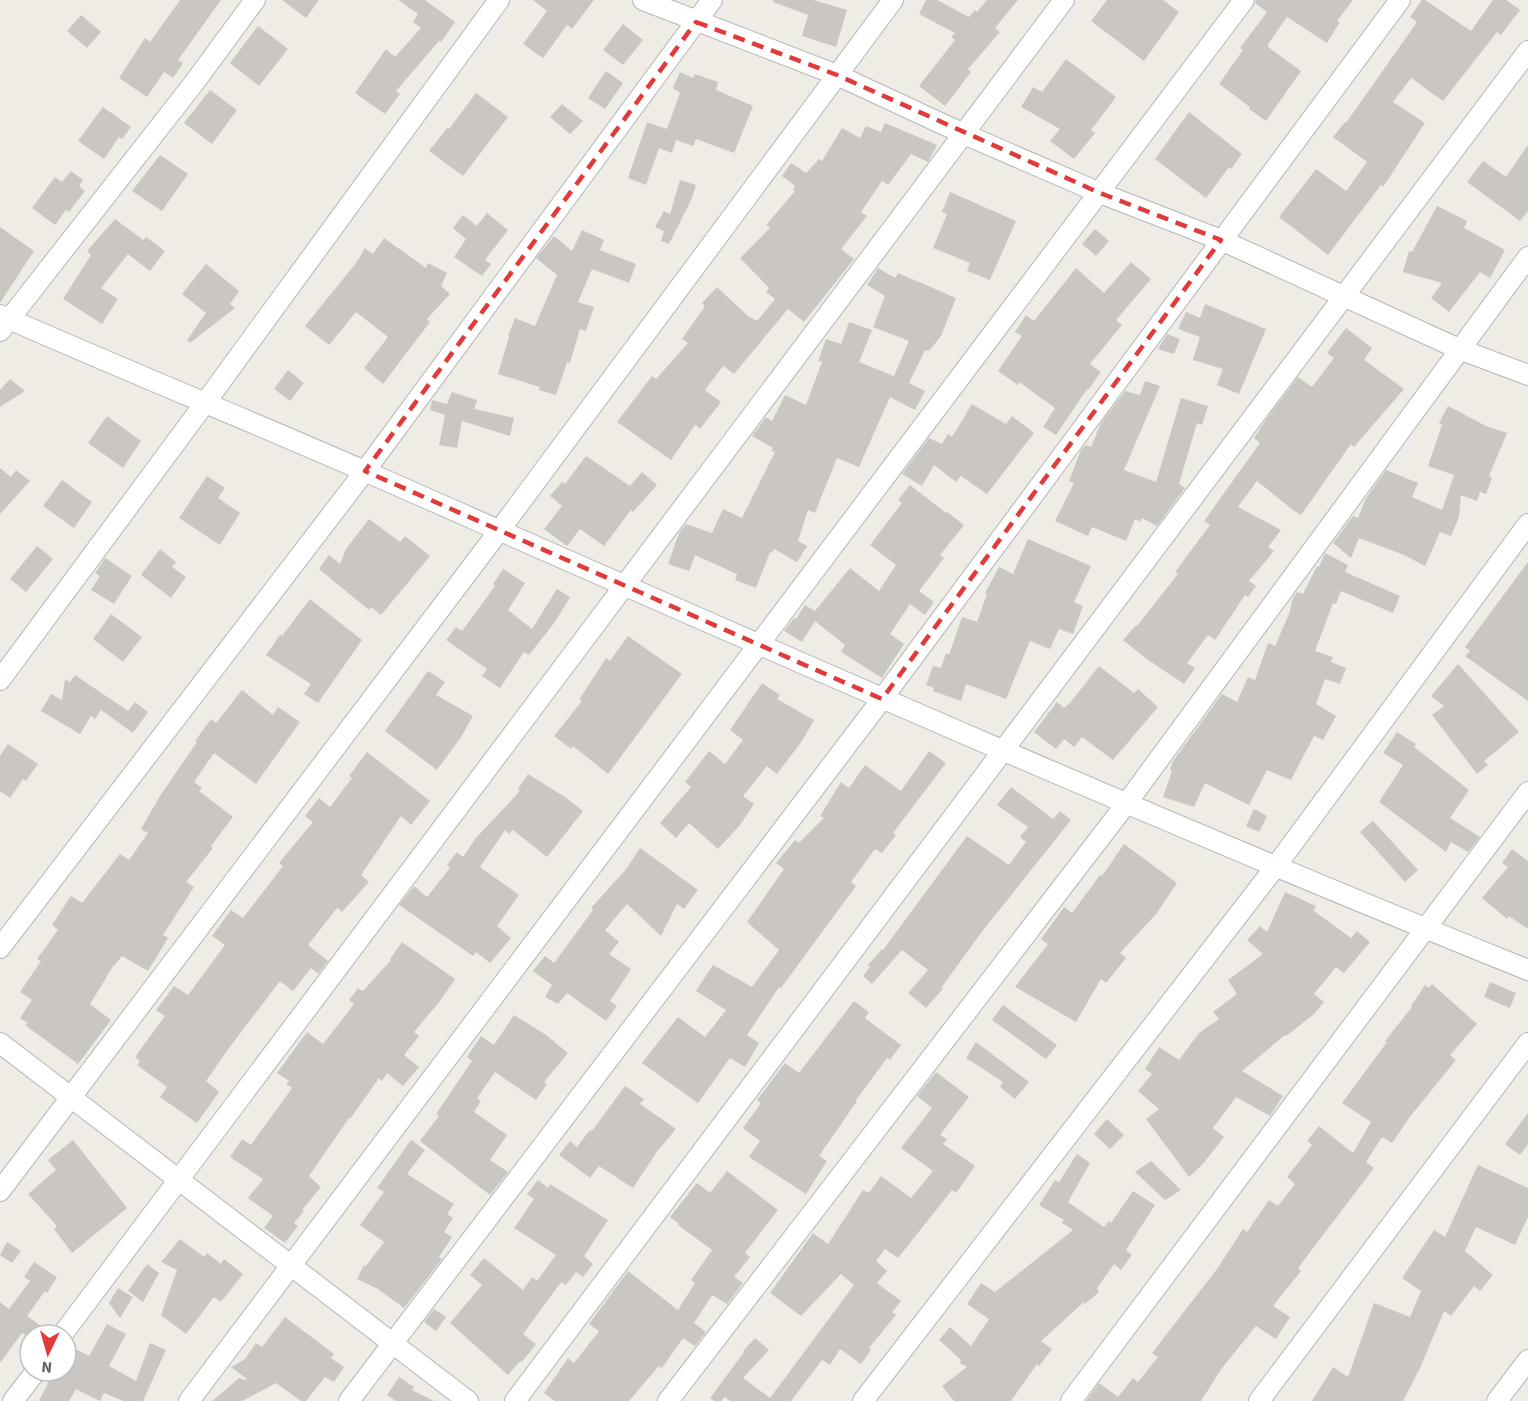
<svg xmlns="http://www.w3.org/2000/svg" width="1528" height="1401" font-family="'Source Sans 3',sans-serif">
<rect width="100%" height="100%" fill="#efece6"/>
<path fill="#cac7c3" d="M180 0H221L178 60 183 63 173 78 164 72 147 97 119 78 145 38 150 42Z
M282 0H319L306 18Z
M398 0H425L455 22 441 42 439 41 396 91 400 94 385 114 355 93 386 49 395 57 421 28 413 22 418 14Z
M533 0H594L572 29 567 25 543 58 523 44 547 11Z
M773 0H813L847 10 836 47 802 36 808 15 773 2Z
M926 0H937L969 17 975 10 977 12 987 0H1018L995 28 1000 32 968 69 971 72 945 106 919 86 955 40 951 37 955 33 919 14Z
M1107 0H1163L1179 12 1144 61 1091 21Z
M1256 0H1353L1337 21 1340 22 1327 43 1287 17 1268 44V47L1301 71 1266 121 1249 109 1250 107 1219 84 1243 50 1240 48 1267 12 1255 3Z
M1422 0H1425L1471 31 1493 0H1506L1520 10 1501 35 1497 32 1443 101 1411 78 1393 102 1425 123 1383 187 1381 185 1328 255 1279 217 1316 169 1346 191 1367 162 1333 137 1345 122 1346 123 1417 22 1410 17Z
M81 15 101 32 87 48 67 31Z
M623 24 643 40 623 65 603 50Z
M258 26 288 49 259 86 230 63Z
M1066 59 1116 97 1091 130 1095 133 1074 159 1050 141 1060 129 1021 107 1033 87 1042 92Z
M606 71 623 83 605 109 588 98Z
M680 72 693 78 695 74 718 82 716 90 753 106 734 153 696 139 693 146 676 140 672 153 659 148 646 185 628 178 647 122 667 129 680 93 673 88Z
M210 90 237 110 212 144 184 123Z
M476 93 508 117 463 176 429 151 447 128 449 129Z
M562 104 583 121 570 134 550 117Z
M103 107 131 127 122 139 119 137 104 159 78 141Z
M1189 112 1242 154 1231 169 1229 167 1206 198 1155 159Z
M885 123 937 145 928 162 911 154 888 185 882 181 861 212 867 216 841 249 854 259 804 322 788 309 734 374 723 366 705 390 721 402 700 429 695 425 671 460 617 422 652 376 656 379 688 343 682 339 705 306 702 303 717 287 748 316 757 321 775 299 766 292 769 288 740 258 770 228 766 225 795 191 793 189 795 186 782 176 791 163 806 173 819 159 822 161 842 128 860 138 866 126 881 132Z
M1528 145V211L1520 221 1467 182 1483 161 1506 177Z
M160 155 188 174 162 211 132 191Z
M71 171 83 180 79 186 85 191 69 212 66 210 55 225 32 208 55 177 62 182Z
M680 180 696 185 692 198 669 244 661 241 664 231 655 227 664 211 670 214Z
M950 192 1016 221 990 280 967 271 970 263 933 248 947 214 942 212Z
M1437 206 1467 221 1464 228 1505 250 1490 278 1480 272 1449 312 1431 298 1442 283 1403 272 1409 251 1412 252Z
M487 213 508 230 485 260 491 264 482 276 454 257 466 239 453 228 463 215 477 226Z
M115 219 143 240 146 237 165 251 150 271 128 254 101 288 118 299 102 324 63 299 91 255 87 251Z
M0 227 34 251 0 303Z
M1095 229 1109 241 1096 256 1082 244Z
M582 230 604 240 600 250 636 264 629 283 592 269 578 302 594 307 586 331 580 329 570 363 567 362 556 395 539 390 540 387 498 374 509 337 508 336 515 318 535 326 557 275 536 258 554 236 572 251Z
M384 238 426 268 428 263 447 273 441 286 450 294 427 319 430 322 383 384 364 368 388 337 356 312 329 345 305 326 356 263 365 248 373 254Z
M1131 262 1151 279 1116 320 1122 325 1090 364 1101 372 1088 390 1087 389 1056 435 1043 427 1055 408 1019 382 1018 385 998 371 1022 336 1015 332 1026 315 1034 321 1076 268 1104 293Z
M206 264 239 291 230 304 235 308 190 343 187 340 206 313 182 294Z
M878 268 895 278 898 273 956 298 941 336 929 351 925 350 909 383 925 391 915 410 890 397 859 467 837 458 815 513 808 510 798 541 807 546 797 562 774 549 772 553 770 552 756 588 735 580 737 574 695 555 689 571 668 564 679 533 686 524 712 533 723 509 742 518 775 452 771 451 773 448 752 436 766 417 772 421 785 395 806 405 822 362 818 361 826 339 841 344 849 322 872 330 859 362 894 376 909 341 873 327 885 296 867 285Z
M1205 304 1266 329 1239 394 1217 385 1223 369 1193 360 1200 337 1178 329 1186 312 1200 318Z
M1346 328 1372 348 1364 360 1404 389 1354 447 1351 444 1301 515 1293 510 1257 481 1238 507 1281 530 1268 547 1274 551 1249 581 1256 586 1248 597 1245 595 1215 640 1208 635 1187 663 1195 668 1184 684 1144 657 1123 640 1136 625 1137 626 1178 574 1175 572 1210 525 1204 521 1260 443 1254 438 1265 421 1298 377 1312 387 1334 358 1327 353Z
M1167 334 1180 339 1174 354 1158 349Z
M288 370 304 383 290 401 274 389Z
M10 379 25 391 0 407V390Z
M1145 381 1160 386 1124 470 1156 482 1181 398 1208 406 1202 425 1197 423 1179 484 1185 488 1157 526 1142 518 1140 522 1135 519 1126 541 1092 527 1088 536 1055 521 1074 483 1069 481 1081 450 1086 445 1091 447 1101 423 1125 391 1140 395Z
M452 392 477 400 474 409 514 418 510 436 462 421 457 448 439 445 445 415 430 410 432 400 447 404Z
M972 404 1006 424 1012 416 1034 433 987 494 961 476 956 482 934 465 922 486 902 474 929 438 942 444 948 434 952 437Z
M1448 406 1486 426 1507 433 1489 476 1492 478 1486 494 1480 492 1477 501 1461 495 1459 517 1451 536 1440 532 1425 566 1404 555 1359 538 1351 558 1333 543 1353 516 1358 518 1366 498 1386 470 1418 483 1412 497 1442 510 1454 475 1428 466 1442 425 1439 423Z
M107 416 141 441 123 468 88 443Z
M586 456 630 486 642 472 657 485 633 512 631 510 604 546 580 529 567 546 544 529 562 506 550 496 562 482 565 484Z
M0 468 11 477 16 470 30 481 0 514Z
M207 476 225 488 218 498 240 513 220 545 179 518Z
M62 480 92 502 74 528 43 506Z
M910 485 946 513 947 512 964 525 940 555 944 558 919 591 934 602 925 615 910 604 890 634 904 644 882 678 841 652 845 645 815 621 802 642 784 631 794 618 796 619 805 605 815 611 850 568 879 591 896 565 870 545 902 503 898 500Z
M369 519 400 542 405 536 430 556 381 615 371 607 369 610 319 569 329 555 340 564 346 549Z
M1028 539 1091 566 1074 602 1083 606 1073 634 1059 629 1050 649 1030 641 1006 699 966 684 961 701 933 691 934 688 926 685 933 666 941 668 946 653 949 655 962 617 977 622 987 594 985 593 999 567 1013 574Z
M37 546 53 559 26 592 10 579Z
M160 549 176 562 172 567 186 577 171 598 141 575Z
M1325 553 1348 565 1345 572 1400 596 1393 613 1341 591 1336 604 1333 603 1315 651 1333 657 1331 662 1346 668 1340 684 1325 679 1316 704 1336 716 1323 740 1314 736 1291 780 1267 770 1249 805 1205 783 1194 807 1163 797 1172 771 1170 770 1173 761 1222 694 1237 702 1248 677 1255 680 1268 643 1275 646 1289 614 1293 598 1297 592 1303 594 1317 566 1319 567Z
M105 558 132 576 114 604 91 590 100 576 95 573Z
M1528 562V701L1465 656 1470 651 1465 647Z
M503 569 525 583 508 610 532 629 557 589 570 597 555 622 529 655 524 652 500 688 482 676 487 669 446 640 456 627 462 631 495 586 493 584Z
M310 599 362 640 318 703 304 694 311 684 266 655 280 635 282 636Z
M111 614 142 637 123 662 93 639Z
M628 636 682 674 608 774 573 746 571 749 554 736 582 701 579 700 606 658 610 661Z
M1458 664 1519 732 1484 761 1488 765 1477 774 1432 715 1444 706 1431 696Z
M1099 666 1134 693 1138 689 1158 707 1113 760 1082 737 1074 747 1064 739 1056 749 1034 732 1057 702 1064 708 1070 703Z
M428 671 445 682 436 695 473 716 461 737 437 770 385 731Z
M75 675 128 711 135 702 148 712 133 733 101 710 95 719 91 716 80 734 41 711 51 694 62 700 65 679 70 682Z
M762 683 780 695 777 699 814 720 802 741 777 774 767 766 743 796 754 804 740 825 718 849 689 823 676 838 660 823 691 787 685 782 709 751 725 764 743 740 730 730Z
M242 690 273 715 278 707 300 722 256 784 214 753 194 782 202 788 199 791 233 817 211 846 213 848 186 882 194 887 163 935 168 938 148 971 122 956 112 968 90 1004 111 1020 78 1064 25 1025 28 1023 20 1018 32 1000 20 992 41 961 37 959 58 930 52 925 71 896 82 903 120 854 129 860 148 833 141 829 160 796 197 742 195 741 211 719 216 723Z
M1397 732 1416 744 1414 747 1469 790 1450 818 1480 837 1468 852 1451 842 1446 852 1379 802 1403 765 1383 753Z
M8 744 38 764 26 781 23 779 10 798 0 791V756Z
M929 751 946 763 893 833 896 835 882 853 875 849 851 882 856 886 781 988 779 987 747 1035 759 1043 745 1067 730 1058 698 1103 642 1063 678 1017 705 1037 726 1010 696 991 713 965 752 987 779 950 747 922 784 869 776 863 795 840 799 843 824 818 820 816 841 782 849 788 865 765 901 791Z
M367 752 430 801 411 825 401 816 361 875 369 882 342 912 337 908 308 945 328 961 318 974 311 968 293 991 280 981 229 1048 206 1081 219 1092 197 1123 160 1097 167 1087 137 1065 140 1061 135 1057 165 1016 156 1010 174 986 188 995 225 945 212 936 231 910 243 918 283 866 279 863 313 822 305 816 319 798 330 807 352 778 349 776Z
M528 774 565 797 583 811 547 857 513 830 509 834 505 830 480 867 519 895 497 926 511 938 490 963 476 952 473 956 399 905 414 886 427 897 450 868 447 865 457 852 463 857 475 839 520 791 518 789Z
M1011 787 1053 819 1060 811 1071 820 981 933 941 988 943 989 926 1008 908 993 928 970 902 950 872 984 863 976 870 967 868 965 882 949 883 950 967 836 1009 865 1026 842 1020 837 1028 827 997 805Z
M1254 809 1267 816 1259 832 1246 826Z
M1373 821 1418 870 1405 882 1360 832Z
M1124 844 1177 883 1157 913 1120 953 1126 958 1106 983 1101 979 1076 1022 1015 987 1048 944 1041 939 1064 907 1072 913 1100 875 1102 876Z
M640 848 698 890 684 909 677 904 661 936 627 904 605 930 619 942 609 954 631 969 610 1001 617 1006 606 1021 567 993 558 1004 545 997 552 985 533 971 545 956 554 963 593 910 591 908 627 868Z
M1512 849 1528 861V929L1509 916 1507 919 1482 898 1508 867 1502 863Z
M1285 892 1316 906 1314 911 1351 938 1357 931 1370 942 1344 973 1336 967 1314 994 1324 1002 1314 1014 1286 1036 1285 1035 1242 1071 1283 1096 1270 1116 1236 1097 1213 1128 1224 1137 1202 1165 1189 1177 1146 1119 1159 1109 1138 1091 1152 1074 1145 1069 1159 1047 1179 1060 1199 1033 1219 1019 1213 1012 1237 994 1228 980 1263 954 1247 940 1260 926 1267 932Z
M402 942 455 979 440 1001 414 1032 419 1036 404 1055 419 1067 403 1086 387 1073 382 1081 379 1078 350 1119 349 1118 309 1176 321 1187 302 1210 304 1211 294 1223 298 1226 285 1243 264 1228 273 1216 248 1198 263 1179 230 1157 242 1139 251 1145 292 1088 286 1084 289 1081 277 1073 307 1032 323 1044 354 1004 349 1000 358 988 363 991 391 960 390 959Z
M1490 982 1516 993 1510 1008 1484 997Z
M1432 984 1477 1024 1450 1055 1456 1060 1409 1118 1392 1143 1382 1137 1366 1162 1374 1168 1298 1268 1301 1271 1273 1306 1290 1317 1276 1339 1256 1326 1222 1368 1201 1401H1086L1099 1383 1118 1397 1133 1378 1138 1382 1158 1357 1152 1353 1217 1269 1243 1229 1247 1232 1269 1200 1278 1206 1295 1184 1287 1177 1312 1145 1307 1141 1319 1126 1353 1153 1371 1122 1342 1103 1387 1042 1385 1041 1412 1007 1411 1006 1425 985 1429 988Z
M854 1001 869 1012 865 1018 901 1045 890 1060 887 1058 856 1100 857 1101 819 1156 827 1161 806 1194 749 1157 760 1141 743 1128 761 1103 757 1100 785 1063 799 1073Z
M1003 1005 1057 1045 1046 1059 992 1020Z
M514 1015 546 1035 568 1053 544 1082 547 1084 536 1100 495 1072 477 1098 481 1101 474 1112 507 1135 490 1160 508 1172 490 1195 420 1141 439 1116 436 1114 472 1061 467 1057 481 1036 494 1045Z
M976 1042 1029 1082 1015 1099 1000 1087 1003 1082 966 1058Z
M936 1072 969 1097 940 1135 947 1139 943 1144 975 1166 956 1193 952 1190 898 1258 885 1249 876 1261 887 1271 877 1283 901 1301 892 1312 896 1315 869 1348 871 1350 861 1364 840 1349 830 1365 822 1360 791 1401H730L725 1397 721 1401H714L710 1398 744 1352 743 1351 755 1338 769 1350 743 1378 770 1398 854 1285 841 1274 801 1316 770 1293 813 1233 828 1244 863 1190 869 1193 881 1176 911 1198 933 1171 901 1148 932 1108 917 1096Z
M625 1086 644 1099 640 1104 676 1129 656 1153 633 1188 599 1166 590 1178 559 1155 570 1141 577 1147 590 1130 592 1131Z
M1528 1113V1144L1520 1155 1505 1144Z
M1107 1119 1124 1135 1110 1149 1094 1134Z
M73 1140 127 1208 72 1253 54 1229 57 1226 28 1194 56 1170 48 1160Z
M411 1140 425 1150 407 1174 454 1204 447 1214 453 1218 444 1232 452 1237 439 1257 442 1259 404 1308 378 1289 357 1279 364 1265 366 1266 384 1242 360 1225 384 1192 377 1188Z
M1077 1154 1090 1163 1068 1202 1104 1227 1109 1221 1111 1223 1133 1191 1155 1205 1126 1250 1132 1255 1121 1270 1114 1264 1097 1288 1099 1292 1085 1304 1084 1302 1041 1341 1052 1349 1039 1366 1037 1364 1011 1401H954L942 1386 967 1367 960 1363 961 1360 939 1340 950 1327 971 1346 989 1319 967 1304 981 1283 995 1292 1073 1230 1062 1223 1064 1220 1039 1205 1055 1180 1059 1182Z
M1151 1161 1181 1190 1165 1200 1135 1172Z
M1478 1165 1528 1188V1217L1515 1245 1476 1227 1465 1251 1493 1275 1480 1291 1474 1286 1451 1316 1444 1311 1420 1368 1403 1401H1312L1333 1367 1348 1377 1374 1303 1410 1317 1421 1291 1402 1278 1434 1230 1445 1237Z
M727 1171 778 1210 745 1253 750 1257 734 1277 743 1283 727 1304 712 1295 694 1323 706 1332 695 1346 683 1338 662 1368 659 1366 629 1401H555L544 1393 568 1358 574 1363 599 1331 589 1324 628 1271 678 1310 695 1283 691 1280 712 1250 678 1225 679 1224 670 1217 697 1183 710 1193Z
M538 1180 548 1188 550 1184 608 1220 584 1256 593 1264 583 1277 576 1272 566 1285 561 1282 523 1334 536 1344 522 1362 520 1361 508 1375 450 1323 482 1285 470 1275 484 1258 523 1290 532 1277 537 1281 556 1255 514 1228 534 1199 527 1194Z
M180 1239 204 1257 207 1253 221 1264 224 1259 243 1274 221 1302 214 1297 186 1334 161 1315 177 1270 161 1262Z
M7 1242 21 1251 12 1263 0 1255Z
M34 1262 57 1277 47 1293 45 1291 27 1316 42 1327 36 1335H30V1338L22 1333 0 1363V1302L9 1309 30 1281 24 1277Z
M147 1264 159 1273 143 1302 128 1291Z
M118 1288 133 1297 120 1318 109 1303Z
M434 1309 446 1317 436 1331 424 1322Z
M285 1317 334 1354 331 1358 344 1367 334 1382 325 1377 306 1401H301L276 1383 242 1401H212L239 1378 246 1380 247 1379 231 1367 245 1359 256 1343 262 1347Z
M107 1324 126 1334 109 1366 136 1381 150 1343 166 1350 143 1401H123L104 1393 100 1401 76 1389 69 1401H39L54 1371H66V1346L68 1345 89 1356Z
M399 1377 414 1387 412 1390 434 1401H396L387 1395Z"/>
<g fill="none" stroke-linecap="round" stroke-linejoin="round">
<defs>
<path id="minor" d="M643 0 837 75 964 134 1100 193 1221 240 1459 349 1528 375
M0 315C122 369 246 419 369 473 753 642 1138 813 1528 970
M0 331 194 83 255 0
M0 680 205 403 499 0
M0 948 365 471 712 0
M0 1043 468 1401
M0 1191 499 531 893 0
M62 1335 1064 0
M13 1401 36 1371
M189 1401 1244 0
M349 1401 882 699 1400 0
M515 1401 1528 51
M668 1401 1126 804 1528 257
M863 1401 1276 866 1528 524
M1071 1401 1528 792
M1259 1401 1528 1043
M1497 1401 1528 1360"/>
</defs>
<use href="#minor" stroke="#b3b6ba" stroke-width="22"/>
<use href="#minor" stroke="#fff" stroke-width="20"/>
</g>
<path fill="none" stroke="#e23939" stroke-width="4.5" stroke-dasharray="12 8" stroke-linejoin="round" d="M696 22 837 75 1100 193 1221 240 882 699 365 471Z"/>
<g transform="translate(48 1353) rotate(185)"><circle r="28" fill="#ffffff" stroke="#bec0c2" stroke-width="1.5"/>
<path d="M0-4.5L10 22L0 15L-10 22Z" fill="#e23939"/>
<text y="-9" font-size="16" font-weight="bold" text-anchor="middle" fill="#5d6266">N</text>
</g>
</svg>
